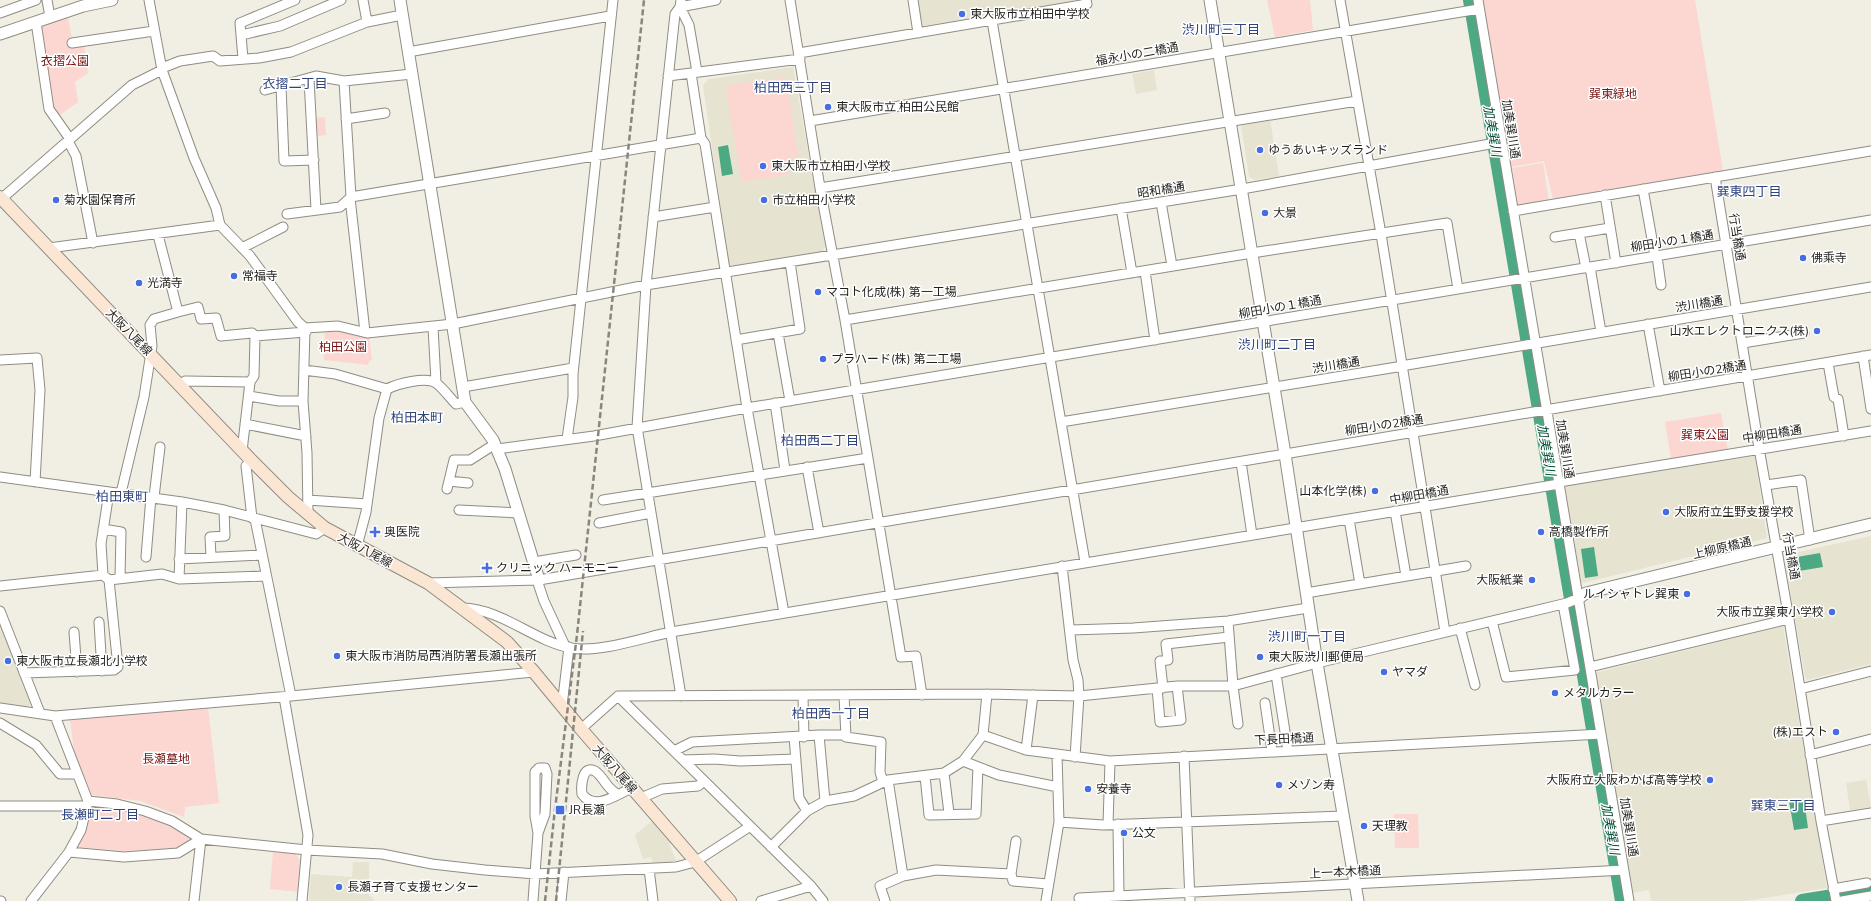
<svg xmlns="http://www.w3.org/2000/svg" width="1871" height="901" font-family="'Nunito Sans','Noto Sans JP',sans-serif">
<rect width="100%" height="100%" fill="#f1eee4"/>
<path fill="#e7e3d1" d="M918 0H1084V1L922 26Z
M793 67 825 247 821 253 736 267 729 264 703 85 709 79Z
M1154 70 1157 90 1136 94 1132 74Z
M1270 119 1279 176 1255 180 1249 177 1241 124Z
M1755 456 1767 538 1583 583 1581 581 1565 486Z
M1871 536V664L1807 680 1805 677 1785 560 1790 554Z
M0 621 32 701 28 708 0 703Z
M1783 626 1827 888 1745 901H1651L1649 890 1631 893 1594 673Z
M1866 780 1871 807 1850 810 1846 783Z
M652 821 671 842 669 844 677 862 654 867 651 857 643 859 635 835Z
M353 862H369V896L372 897 374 901H309L311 874 352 877Z"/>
<path fill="#fcd6d1" d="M1267 0H1310L1313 30 1275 37Z
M1483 0H1695L1723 171 1553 199 1544 161 1511 167Z
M68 17 72 40 83 38 88 73 75 82 78 102 57 117 51 109 41 23Z
M786 77 798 157 785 159 788 175 741 182 726 86Z
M325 117 326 135 315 136 314 118Z
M1543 163 1549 201 1518 206 1512 168Z
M325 330 369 336 372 360 369 361 368 365 324 360Z
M1721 413 1728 450 1671 459 1665 422Z
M208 707 219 803 185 807 184 817 141 801 92 795 74 751 70 719Z
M98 808C122 810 177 818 192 840L184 847 147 850 122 851 77 847 84 836 92 811Z
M1394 814H1418L1419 848H1395Z
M273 852 295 854 300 860 298 892 270 889Z"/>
<path fill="#4da983" d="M728 145 733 174 722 176 718 147Z
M1594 547 1598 576 1585 578 1581 549Z
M1820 553 1823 567 1793 572 1791 558Z
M1804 799 1808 828 1794 830 1789 801Z"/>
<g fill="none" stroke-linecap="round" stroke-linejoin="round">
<path stroke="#4da983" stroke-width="14" d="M1470 0 1622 901
M1802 901 1871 890"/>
<defs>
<path id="minor" d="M47 0 50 17
M149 0 162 70 194 158 216 208 220 225 250 256 298 322 305 328 303 401 307 453 308 514
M363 0 367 22
M681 0 680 7 675 14 646 285 637 427 681 696
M790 0 820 188 845 320 901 657 916 656 922 695
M913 0 918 33
M1340 0 1381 234 1445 632
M1478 0 1629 901
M680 7 689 25 697 72
M680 7 716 0
M0 13 36 0
M992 21 1085 562
M36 22 49 109 70 139
M241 35 280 26 341 0
M72 43 154 31
M408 52 610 16
M799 53 1087 4 1086 0
M243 59 240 23 295 0
M162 68 180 61 213 56 220 61 259 58 291 52 367 22 402 15
M691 73 701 138 705 144 747 408 784 613
M668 76 800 59
M309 79 316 210
M344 81 351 197
M281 86 284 161 314 160
M265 90 316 76 344 81 412 74
M346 119 385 113
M810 121 1479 9
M68 141 76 156 93 243
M1715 177 1759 448 1789 619 1821 821 1836 901
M820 188 1357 101
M1643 189 1655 256
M1605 195 1616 263
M350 198 365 332
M0 200 132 85 162 70
M1161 202 1172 266
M1121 208 1132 273
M1513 211 1871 151
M287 214 340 207 351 197 701 138
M653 217 715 207
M1579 233 1586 268
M158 235 178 312 198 307 201 319 216 318 221 336 252 333 255 336 306 332
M1555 237 1610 228
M49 248 220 225
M242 248 283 227
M1657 256 1661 285
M1590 267 1601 332
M1145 271 1155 340
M845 320 1252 253 1447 223 1458 289
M1648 324 1660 391
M433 327 436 382
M305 328 338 326 367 333 453 324 646 285 1242 189 1501 142
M778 333 790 401
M736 340 800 329 790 262
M1743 343 1804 333
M1863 356 1871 409
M0 360 37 358 40 390 35 482
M1828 363 1834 397 1838 399 1844 436
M1401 366 1871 287
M304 370 335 374 387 389
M180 385 185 381 250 382
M463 387 573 368
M249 396 279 401H303
M775 403 785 470
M1061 422 1397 367 1402 368
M245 424 306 436
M567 439 573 397V374L613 0
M497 449 594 436 747 408 1871 220
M242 451 250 382 254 376 255 336
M251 460 246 466 252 518
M1241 462 1252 535
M807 467 819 533
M0 477 182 502 224 510 316 534 325 528
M449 481 468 483
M1559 482 1871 431
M1766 485 1801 480 1810 540
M447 489 454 460H470L495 444
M121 493 144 397 152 346 150 325 154 319 178 312
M154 497 160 447
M308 500 367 504
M603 500 868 458
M459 510 519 513
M1395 511 1406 576
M255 519 291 696
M1349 519 1360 584
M599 523 651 513
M103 529 121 532 120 578
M357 546 366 512 379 418 387 389C397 384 426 376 436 383 443 388 450 398 456 404L465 402
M146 557 151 497
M211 557 210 537 225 536 224 510
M179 559 262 555
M534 562 576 555
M1062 566 1073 660 1078 680 1079 696 1075 757
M103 575 101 544 109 492
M179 579 182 502
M537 580 544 601 565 646
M428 583 539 580 1871 355
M0 586 103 575 109 580 162 574 179 579 266 576
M1306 593 1466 566
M462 608C503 609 533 641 571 648 599 653 642 638 671 632L1559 484
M0 611 40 713
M1228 621 1233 686 1238 724
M1492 621 1506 677 1575 670 1563 604
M99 622 102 671
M1460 628 1475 685
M1071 630 1133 628 1228 621 1308 608
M74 632 77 672
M1590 667 1789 619
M24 673 114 670 118 667 109 580
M1276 674 1288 751
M1157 688 1160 722 1181 720 1177 686
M1163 688 1160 661 1168 660 1166 644 1229 637
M1800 689 1871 671
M844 695 846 737 881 742 880 772 883 782
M618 696 811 886 823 901
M803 696 804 737
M284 697 308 835 302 901
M1265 703 1272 751
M562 706 569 647
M0 708 55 716 291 696 534 672
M0 723 36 745 60 774H77
M581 729 618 696 987 694 1079 696 1177 686H1233L1317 663 1567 603 1579 598
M819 735H846
M983 735 1026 750 1110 761 1601 734
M794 737 799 798 807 811
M1026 750 1033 695
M674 751 692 742 819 735 825 801
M1810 755 1871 739
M1184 756 1190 901
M683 760 714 759 740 761 796 759
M963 761 999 775 1058 787
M944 773 949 813
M925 776 929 815 976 814 978 767
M888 780 903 876
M617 794C605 787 604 777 595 771 582 764 581 787 582 794 595 812 617 794 632 788
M641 798 662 789 698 786 704 781
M88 801 117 804 145 811 172 821 201 839 307 850 382 854 432 864 485 870 535 874 676 867 695 862 749 827
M0 806H87
M1821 821 1871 813
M1059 822 1103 825 1343 816
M1118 824 1119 896
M1108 825 1110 761
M771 847 807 811 825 801 854 796 888 780 944 773 963 761 983 735 987 694
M69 852 124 857 178 853 201 839
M649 869 653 901
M1011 874 1016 841
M1833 889 1867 883
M1079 898 1624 870
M0 901H1
M31 901 69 852 81 830 88 801 55 716
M194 901 201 839
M533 901 538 833 535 816V772L539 768H545L547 774 545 814 538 833
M561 901 564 872
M761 901 811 886
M885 901 880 886 903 876 936 870 1011 874 1013 881 1048 884
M1046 901 1059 822 1057 755
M1842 901 1871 896"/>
<path id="tertiary" d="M400 0 465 402 493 440 505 469 539 580
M1210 0 1285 454 1317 663 1358 901
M0 34 83 6 112 0
M1579 598 1586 593 1871 524"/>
<path id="secondary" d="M0 197 251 460 288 497 325 528 428 583 507 642 534 672 581 729 730 901"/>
</defs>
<use href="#minor" stroke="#8f8d83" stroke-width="11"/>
<use href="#tertiary" stroke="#8f8d83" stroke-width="13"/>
<use href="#secondary" stroke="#8f8d83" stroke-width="14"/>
<use href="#minor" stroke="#fff" stroke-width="9"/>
<use href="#tertiary" stroke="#fff" stroke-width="11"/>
<use href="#secondary" stroke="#fbe6d3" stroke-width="12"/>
<path stroke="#88867f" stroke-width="2.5" stroke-dasharray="6 3" stroke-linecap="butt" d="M545 901 555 809 577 635 644 0
M556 901 583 631"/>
</g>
<g fill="#466ee0" stroke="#fff" stroke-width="1.5">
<circle cx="962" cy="14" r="4"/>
<circle cx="828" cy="107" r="4"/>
<circle cx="1260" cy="150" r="4"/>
<circle cx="763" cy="166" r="4"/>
<circle cx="56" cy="200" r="4"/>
<circle cx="764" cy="200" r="4"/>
<circle cx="1265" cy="213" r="4"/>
<circle cx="1803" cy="258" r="4"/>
<circle cx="234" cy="276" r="4"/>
<circle cx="139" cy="283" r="4"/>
<circle cx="818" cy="292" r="4"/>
<circle cx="1817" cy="331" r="4"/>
<circle cx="823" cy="359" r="4"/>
<circle cx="1375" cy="491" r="4"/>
<circle cx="1666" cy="512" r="4"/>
<path d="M373 526h4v4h4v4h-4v4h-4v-4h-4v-4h4z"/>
<circle cx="1541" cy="532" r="4"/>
<path d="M485 562h4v4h4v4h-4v4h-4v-4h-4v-4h4z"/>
<circle cx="1532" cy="580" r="4"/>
<circle cx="1687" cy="594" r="4"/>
<circle cx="1832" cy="612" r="4"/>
<circle cx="337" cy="656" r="4"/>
<circle cx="1260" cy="657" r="4"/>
<circle cx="8" cy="661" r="4"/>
<circle cx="1384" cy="672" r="4"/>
<circle cx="1555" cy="693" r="4"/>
<circle cx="1836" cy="732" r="4"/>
<circle cx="1710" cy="780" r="4"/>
<circle cx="1279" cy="785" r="4"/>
<circle cx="1088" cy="789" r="4"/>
<rect x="555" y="805" width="10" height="10" rx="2"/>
<circle cx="1364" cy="826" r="4"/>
<circle cx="1124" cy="833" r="4"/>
<circle cx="339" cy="887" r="4"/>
</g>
<g text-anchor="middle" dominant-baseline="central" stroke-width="3" stroke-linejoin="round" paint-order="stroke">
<g font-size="12" fill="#201f1b" stroke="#fff" text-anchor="start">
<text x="970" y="14">東大阪市立柏田中学校</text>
<text x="836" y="107">東大阪市立 柏田公民館</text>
<text x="1268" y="150">ゆうあいキッズランド</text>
<text x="771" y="166">東大阪市立柏田小学校</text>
<text x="64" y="200">菊水園保育所</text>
<text x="772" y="200">市立柏田小学校</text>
<text x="1273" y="213">大景</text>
<text x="1811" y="258">佛乘寺</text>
<text x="242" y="276">常福寺</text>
<text x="147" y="283">光満寺</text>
<text x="826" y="292">マコト化成(株) 第一工場</text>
<text x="1809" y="331" text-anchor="end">山水エレクトロニクス(株)</text>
<text x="831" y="359">プラハード(株) 第二工場</text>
<text x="1367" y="491" text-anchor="end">山本化学(株)</text>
<text x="1674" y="512">大阪府立生野支援学校</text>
<text x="384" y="532">奥医院</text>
<text x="1549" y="532">高橋製作所</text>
<text x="496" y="568">クリニック ハーモニー</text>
<text x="1524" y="580" text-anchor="end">大阪紙業</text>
<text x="1679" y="594" text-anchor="end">ルイシャトレ巽東</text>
<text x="1824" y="612" text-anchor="end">大阪市立巽東小学校</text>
<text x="345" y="656">東大阪市消防局西消防署長瀬出張所</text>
<text x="1268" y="657">東大阪渋川郵便局</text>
<text x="16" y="661">東大阪市立長瀬北小学校</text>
<text x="1392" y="672">ヤマダ</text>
<text x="1563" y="693">メタルカラー</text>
<text x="1828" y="732" text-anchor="end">(株)エスト</text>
<text x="1702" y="780" text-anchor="end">大阪府立大阪わかば高等学校</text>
<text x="1287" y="785">メゾン寿</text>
<text x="1096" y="789">安養寺</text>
<text x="569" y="810">JR長瀬</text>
<text x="1372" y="826">天理教</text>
<text x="1132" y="833">公文</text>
<text x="347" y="887">長瀬子育て支援センター</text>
</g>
<g font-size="12" fill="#201f1b" stroke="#fff">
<text transform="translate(1137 54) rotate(-10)">福永小の二橋通</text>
<text transform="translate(1511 129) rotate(81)">加美巽川通</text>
<text transform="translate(1161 190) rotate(-9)">昭和橋通</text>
<text transform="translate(1737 237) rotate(81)">行当橋通</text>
<text transform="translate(1672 241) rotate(-9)">柳田小の１橋通</text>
<text transform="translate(1699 304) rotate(-9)">渋川橋通</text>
<text transform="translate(1280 307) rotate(-10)">柳田小の１橋通</text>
<text transform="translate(129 332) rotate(46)">大阪八尾線</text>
<text transform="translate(1336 365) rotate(-9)">渋川橋通</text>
<text transform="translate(1707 371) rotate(-9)">柳田小の2橋通</text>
<text transform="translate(1384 425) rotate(-9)">柳田小の2橋通</text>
<text transform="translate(1772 434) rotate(-9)">中柳田橋通</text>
<text transform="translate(1565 449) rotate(81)">加美巽川通</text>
<text transform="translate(1419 495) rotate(-10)">中柳田橋通</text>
<text transform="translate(1722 548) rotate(-13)">上柳原橋通</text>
<text transform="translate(365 550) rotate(28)">大阪八尾線</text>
<text transform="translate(1791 556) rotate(80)">行当橋通</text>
<text transform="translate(1284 739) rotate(-3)">下長田橋通</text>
<text transform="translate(615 769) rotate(49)">大阪八尾線</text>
<text transform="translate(1629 827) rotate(81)">加美巽川通</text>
<text transform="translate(1345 872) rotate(-3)">上一本木橋通</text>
</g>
<g font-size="12" fill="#771311" stroke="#fff">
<text x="65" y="61">衣摺公園</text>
<text x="1613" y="94">巽東緑地</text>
<text x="343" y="347">柏田公園</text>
<text x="1705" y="435">巽東公園</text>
<text x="166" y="759">長瀬墓地</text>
</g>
<g font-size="13" fill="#2f447d" stroke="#fff">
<text x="1221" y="30">渋川町三丁目</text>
<text x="295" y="84">衣摺二丁目</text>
<text x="793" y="88">柏田西三丁目</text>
<text x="1749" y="192">巽東四丁目</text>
<text x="1277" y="345">渋川町二丁目</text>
<text x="417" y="418">柏田本町</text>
<text x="820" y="441">柏田西二丁目</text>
<text x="122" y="497">柏田東町</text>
<text x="1307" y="637">渋川町一丁目</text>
<text x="831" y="714">柏田西一丁目</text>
<text x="1783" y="806">巽東三丁目</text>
<text x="100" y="815">長瀬町二丁目</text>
</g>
<g font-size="13" font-style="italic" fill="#004d34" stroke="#fff">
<text transform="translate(1492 131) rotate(80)">加美巽川</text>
<text transform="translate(1546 450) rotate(80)">加美巽川</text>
<text transform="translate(1610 829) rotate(80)">加美巽川</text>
</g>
</g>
</svg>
